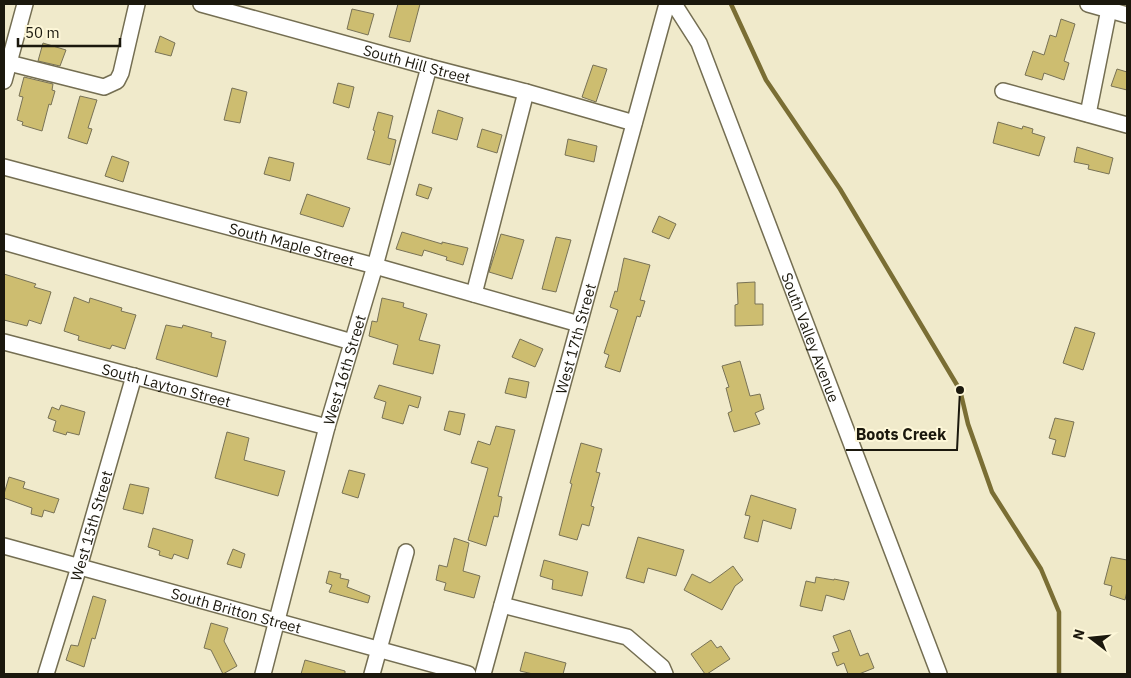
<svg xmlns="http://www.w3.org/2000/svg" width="1131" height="678" font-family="'IBM Plex Sans',sans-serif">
<rect width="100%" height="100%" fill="#f0eacb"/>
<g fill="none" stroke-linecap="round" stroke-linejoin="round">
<path stroke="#7a6e34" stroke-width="4.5" d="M731 4 766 80 840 189 960 390 968 424 992 492 1041 569 1059 612V674"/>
</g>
<path fill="#cdbd70" stroke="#787256" d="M398 4H420L410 42 389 37Z
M352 9 374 14 368 35 347 29Z
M1061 19 1075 24 1064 61 1069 63 1064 80 1044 73 1042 80 1025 75 1033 51 1044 55 1050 35 1056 37Z
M160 36 175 43 171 56 155 52Z
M43 43 66 50 60 66 38 61Z
M593 65 607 69 596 102 582 97Z
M1117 69 1127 72V90L1111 86Z
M24 77 53 84 52 90 55 91 51 105 49 104 42 131 22 125 23 122 17 120 23 97 19 96Z
M338 83 354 87 349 108 333 103Z
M232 88 247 92 240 123 224 120Z
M80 96 97 100 88 128 92 129 87 144 68 138Z
M438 110 463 118 457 140 432 133Z
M378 112 393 116 388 138 396 140 390 165 367 159 375 131 373 130Z
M998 122 1022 129 1023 126 1033 129 1032 133 1045 137 1039 156 993 143Z
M482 129 502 135 497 153 477 147Z
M568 139 597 146 594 162 565 155Z
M1077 147 1113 158 1109 174 1088 169 1089 165 1074 162Z
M112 156 129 162 123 182 105 176Z
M269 157 294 163 290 181 264 174Z
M419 184 432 188 428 199 416 195Z
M307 194 350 208 343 227 300 214Z
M659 216 676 224 669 239 652 232Z
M402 232 442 244V242L468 248 463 265 446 260 447 257 424 250 422 256 396 249Z
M501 234 524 240 512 279 489 272Z
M556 237 571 240 556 292 542 289Z
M624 258 650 265 640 300 645 301 640 317 637 316 620 372 605 367 609 355 604 353 618 310 610 307 615 291 617 292Z
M4 274 36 284 34 287 51 292 41 324 29 320 27 326 4 320Z
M755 282V304H763V325L735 326V305L738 304 737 283Z
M74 297 89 303 90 298 122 308 121 311 136 315 125 349 112 345 110 349 78 340 79 336 64 331Z
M382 298 404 303 403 307 427 314 419 340 440 345 433 374 393 364 398 345 369 336 372 321 377 322Z
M166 325 182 328 183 325 212 333 211 337 226 341 217 377 156 359Z
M1075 327 1095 333 1083 370 1063 363Z
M520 339 543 349 535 367 512 357Z
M740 361 750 396 760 394 764 409 755 413 760 424 734 432 728 413 732 411 726 388 729 387 722 366Z
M509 378 529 382 526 398 505 393Z
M379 385 421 397 418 408 409 405 403 424 382 418 386 402 374 398Z
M61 405 85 412 79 435 67 432 66 435 53 431 56 421 48 418 52 407 59 410Z
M449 411 465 414 460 435 444 430Z
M1055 418 1074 422 1065 457 1052 454 1056 440 1049 438Z
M496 426 515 430 498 496 502 497 498 517 494 516 486 546 468 540 488 468 471 463 478 441 490 445Z
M227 432 249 438 244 460 285 471 278 496 215 478Z
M581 443 602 449 596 472 600 473 591 506 594 507 589 526 582 524 577 540 559 535 572 484 570 483Z
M349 470 365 474 358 498 342 493Z
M9 477 25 482 23 488 59 499 54 513 44 510 42 517 31 514 32 508 4 498V494Z
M130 484 149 488 143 514 123 509Z
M751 495 796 509 791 529 763 520 758 542 744 538 750 516 745 515Z
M153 528 193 540 188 559 174 554 172 559 159 555 160 551 148 547Z
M638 537 684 550 676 576 648 568 644 583 626 578Z
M454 538 469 543 463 571 480 576 474 598 444 590 446 583 436 580 439 565 447 567Z
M233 549 245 554 241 568 227 564Z
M1111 557 1127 560V591L1125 600 1110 595 1112 586 1104 584Z
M544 560 588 572 582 596 552 589 553 580 540 576Z
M733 566 743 580 735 586 722 610 684 590 692 574 710 583Z
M329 571 341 574 340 578 349 580 347 587 370 596 368 603 329 592 332 585 326 583Z
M816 577 834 580V579L849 582 844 600 826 595 822 611 800 606 806 581 815 583Z
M93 596 106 600 95 639 92 638 84 667 66 660 71 645 78 646Z
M211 623 228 628 224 641 237 666 223 674 211 650 204 648Z
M850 630 860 656 868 653 874 668 859 674H848L844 663 837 666 832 653 839 651 833 636Z
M711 640 717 648 721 646 730 659 707 674H705L691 654Z
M525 652 566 663 563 674H533L520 671Z
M305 660 345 671V674H301Z"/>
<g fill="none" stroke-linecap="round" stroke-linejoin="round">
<defs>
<g id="minor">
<path id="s1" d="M201 4 429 67 526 92 634 123"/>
<path id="s2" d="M674 4 699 43 939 674"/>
<path d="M1088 4 1127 15"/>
<path d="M9 63 104 87 117 81 121 73 137 4"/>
<path d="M4 81 25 4"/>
<path d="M1003 91 1127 125"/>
<path d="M1088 114 1110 4"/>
<path id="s3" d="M4 167 375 266 579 324"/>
<path d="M4 242 352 342"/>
<path d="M474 294 526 92"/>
<path id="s4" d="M4 342 327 427"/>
<path id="s5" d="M4 546 468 674"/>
<path d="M502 605 627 637 662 667 665 674"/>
<path id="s6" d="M46 674 79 567 134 376"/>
<path id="s7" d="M263 674 327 427 375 266 429 67"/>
<path d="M372 674 406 552"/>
<path id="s8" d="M483 674 667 4"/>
</g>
</defs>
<use href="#minor" stroke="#746e52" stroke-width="18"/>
<use href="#minor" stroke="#fff" stroke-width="15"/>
</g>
<g text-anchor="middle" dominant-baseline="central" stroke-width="4" stroke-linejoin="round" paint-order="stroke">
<g font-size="15" fill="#1b180d" stroke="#fdf7d8">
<text stroke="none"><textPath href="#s1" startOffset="224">South Hill Street</textPath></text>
<text stroke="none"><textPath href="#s3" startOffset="298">South Maple Street</textPath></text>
<text stroke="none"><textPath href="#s2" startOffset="361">South Valley Avenue</textPath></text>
<text stroke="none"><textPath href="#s8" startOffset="348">West 17th Street</textPath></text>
<text stroke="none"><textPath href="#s7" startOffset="315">West 16th Street</textPath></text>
<text stroke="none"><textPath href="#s4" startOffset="168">South Layton Street</textPath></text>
<text stroke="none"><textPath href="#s6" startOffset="155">West 15th Street</textPath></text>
<text stroke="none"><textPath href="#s5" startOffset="241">South Britton Street</textPath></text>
</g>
</g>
<path fill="none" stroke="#1b180d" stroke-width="2" d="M960 390L957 450H846"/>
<circle fill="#1b180d" stroke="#fdf7d8" stroke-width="2" cx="960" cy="390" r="5"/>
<g font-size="16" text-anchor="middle" font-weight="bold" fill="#1b180d" stroke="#fdf7d8" stroke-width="4" stroke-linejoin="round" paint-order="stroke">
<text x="901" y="440">Boots Creek</text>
</g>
<rect width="1131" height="678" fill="none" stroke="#1b180d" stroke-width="10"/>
<g transform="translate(1091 638) rotate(286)" stroke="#fdf7d8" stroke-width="4" paint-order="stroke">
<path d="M0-4L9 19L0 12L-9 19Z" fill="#1b180d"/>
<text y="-8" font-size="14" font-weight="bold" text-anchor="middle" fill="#1b180d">N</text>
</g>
<path d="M18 38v8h102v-8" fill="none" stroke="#1b180d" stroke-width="2.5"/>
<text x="25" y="38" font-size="15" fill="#1b180d" stroke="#fdf7d8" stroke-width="4" paint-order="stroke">50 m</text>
</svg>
